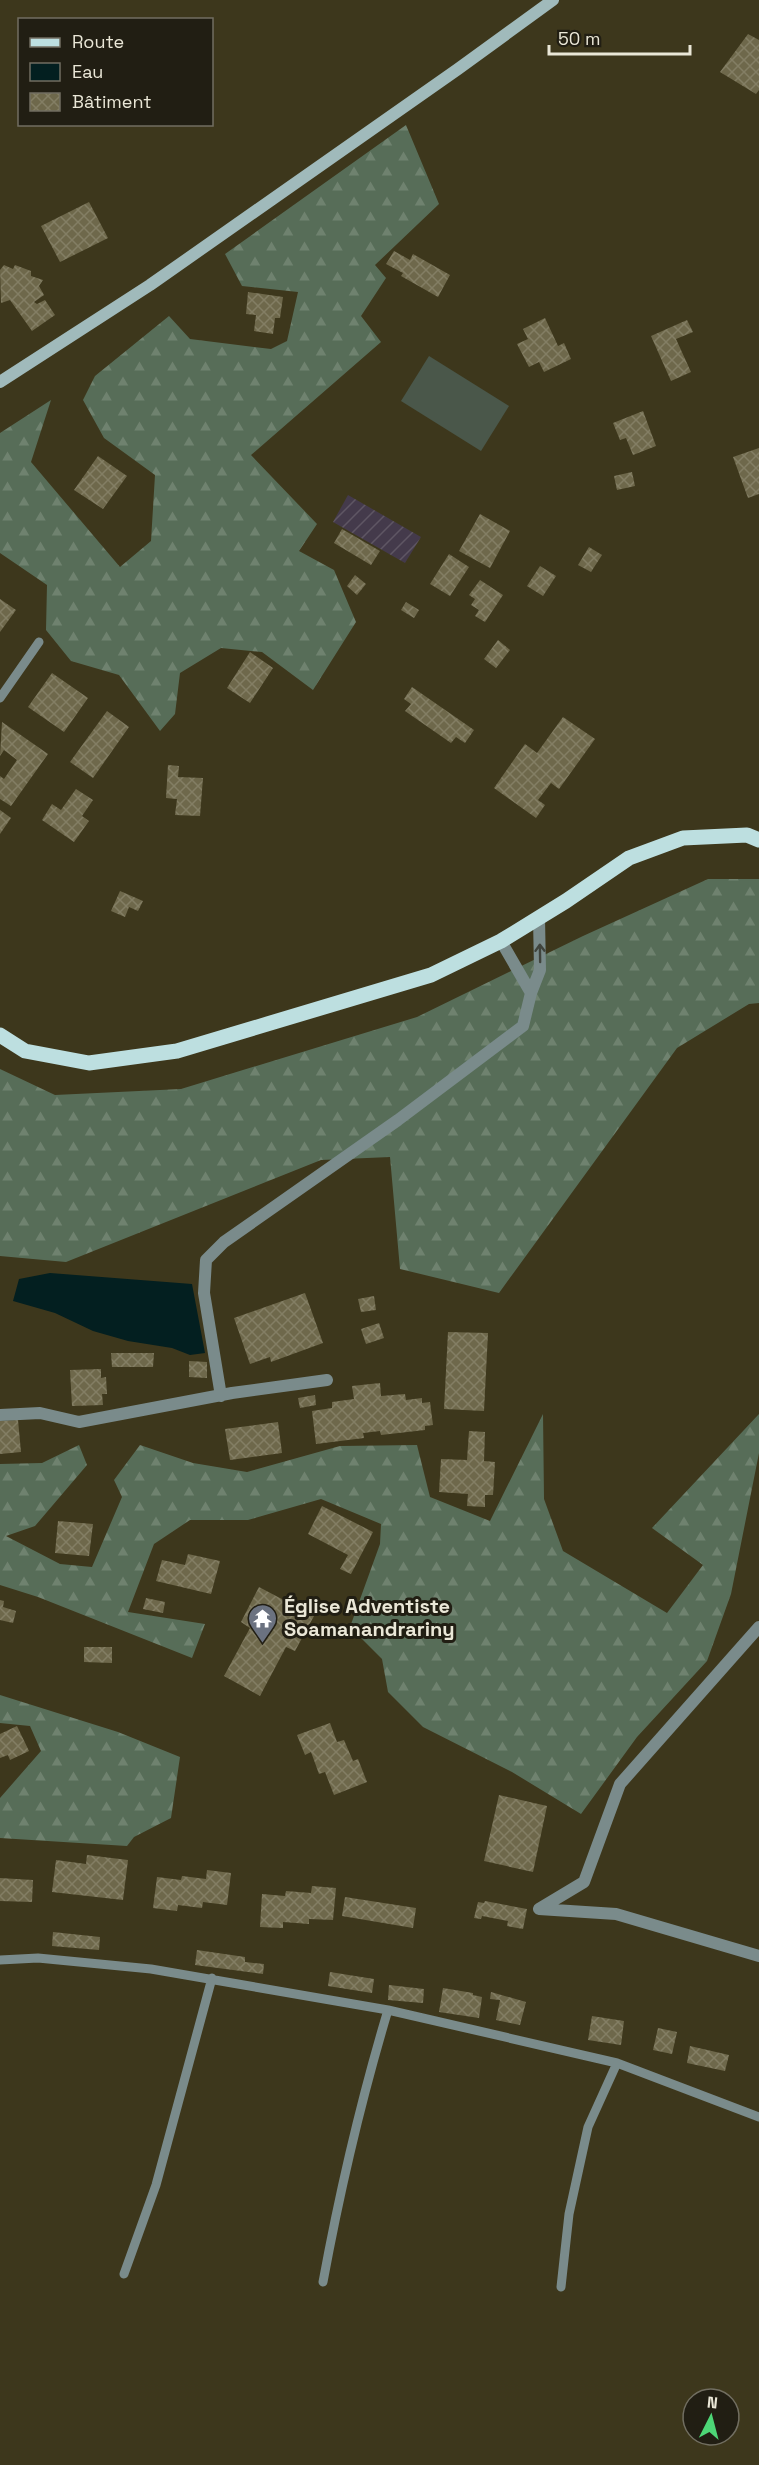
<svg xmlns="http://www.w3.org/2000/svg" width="759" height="2465" font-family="'Space Grotesk',sans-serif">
<defs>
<pattern id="industrial-furrows" width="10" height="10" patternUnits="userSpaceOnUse" patternTransform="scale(1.5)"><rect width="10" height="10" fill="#443a4b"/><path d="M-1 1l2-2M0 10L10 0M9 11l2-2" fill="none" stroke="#5f5664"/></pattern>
<pattern id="forest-firs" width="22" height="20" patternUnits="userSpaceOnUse" patternTransform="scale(1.5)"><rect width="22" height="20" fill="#576d58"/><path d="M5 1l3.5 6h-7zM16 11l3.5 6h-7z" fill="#6f826f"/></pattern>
<pattern id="building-cross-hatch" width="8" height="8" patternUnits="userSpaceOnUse" patternTransform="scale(1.5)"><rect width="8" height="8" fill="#6e684b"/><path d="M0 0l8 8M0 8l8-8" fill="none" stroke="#837e64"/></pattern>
</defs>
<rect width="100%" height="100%" fill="#3d371c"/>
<path fill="url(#industrial-furrows)" d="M348 495 421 537 405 563 333 522Z"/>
<path fill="url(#forest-firs)" d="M406 125 439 204 375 265 386 278 361 316 381 342 251 455 317 524 299 551 334 570 356 622 313 690 262 652 221 648 180 673 175 714 160 731 119 675 71 661 46 630 47 585 0 553V433L51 400 31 462 120 567 151 541 155 475 104 438 83 400 95 376 169 316 190 339 271 349 287 341 298 292 242 286 225 254Z
M708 879H759V1003L749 1004 677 1048 499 1293 400 1269 390 1157 321 1160 66 1262 0 1256V1069L55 1095 181 1089 417 1017 583 936Z
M543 1414 544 1499 563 1551 667 1613 703 1565 652 1528 759 1414V1453L731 1594 707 1661 637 1737 581 1814 512 1772 423 1727 388 1692 382 1659 350 1627 380 1544 381 1524 321 1499 248 1520H190L154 1544 128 1612 205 1624 192 1658 38 1597 0 1585V1464L42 1463 79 1445 87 1465 35 1526 6 1536 60 1564 92 1567 122 1497 114 1480 140 1445 193 1463 247 1472 340 1446 417 1445 430 1497 490 1521Z
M0 1695 118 1732 180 1757 171 1818 134 1837 127 1846 0 1838V1798L41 1751 30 1726 0 1723Z"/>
<path fill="#4a574a" d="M429 356 509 406 481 451 401 401Z"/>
<path fill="#031f20" d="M50 1273 192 1284 205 1353 190 1355 172 1348 128 1341 93 1331 55 1313 13 1301 19 1279Z"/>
<path fill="url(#building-cross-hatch)" d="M748 34 759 40V90L756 94 720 72Z
M89 202 108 238 60 262 41 226Z
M394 251 410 260 413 254 450 275 438 297 401 276 403 273 386 264Z
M4 265 13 269 15 265 31 271V276L43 280 39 286 44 295 34 302 37 304 45 300 55 315 32 331 10 300 1 303 0 270Z
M248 292 283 297 280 318H275L273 334 254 331 256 315 246 314Z
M545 318 558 346 564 343 571 359 544 372 539 362 529 367 517 344 528 339 523 329Z
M687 320 693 332 676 339 691 372 671 381 651 336Z
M643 411 656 446 633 455 626 438 620 440 613 423Z
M759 448V494L748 498 733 457Z
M98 456 127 476 103 509 74 490Z
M632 472 635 486 617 490 614 476Z
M480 514 510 531 490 568 459 551Z
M342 529 380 551 371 565 334 543Z
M589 547 602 555 591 572 578 565Z
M449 554 469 567 450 596 430 584Z
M540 566 556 576 543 596 527 586Z
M355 575 366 584 357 595 347 586Z
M480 580 503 595 485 622 475 616 479 610 471 605 475 599 469 595Z
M0 599 16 610 0 632Z
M406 602 419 610 414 618 401 610Z
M498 640 510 650 496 668 484 659Z
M250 652 273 668 250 703 227 688Z
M52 673 88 698 64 732 28 707Z
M412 687 474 730 465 743 456 737 451 743 405 711 411 704 404 699Z
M107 711 129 727 93 778 70 762Z
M563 717 595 739 559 789 551 783 538 800 545 805 536 818 494 788 525 744 537 753Z
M2 722 48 754 11 806 0 799V776L4 779 17 760 4 750 0 756Z
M168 765 179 766 178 777 203 778 200 816 175 815 177 799 166 798Z
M76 789 93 800 82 816 89 821 74 842 42 820 52 804 61 810Z
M0 810 11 818 0 834Z
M120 891 143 901 138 911 129 907 125 917 111 911Z
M305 1293 323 1343 271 1362 270 1357 250 1364 234 1318Z
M374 1296 376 1310 361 1312 358 1299Z
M379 1323 384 1338 366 1344 361 1329Z
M448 1332 488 1333 484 1411 444 1409Z
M111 1353H154L153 1367H112Z
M189 1361 207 1362V1378L189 1377Z
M101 1369V1378L106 1377 107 1394H102L103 1405 72 1406 70 1370Z
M380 1383 381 1396 405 1394 406 1400 422 1398V1403L430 1402 433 1425 425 1426V1430L381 1435 380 1431 363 1433 364 1438 316 1444 312 1411 332 1408V1402L354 1399 352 1386Z
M315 1395 316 1405 300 1408 298 1398Z
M18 1420 21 1452 0 1454V1421Z
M278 1422 282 1453 230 1460 225 1429Z
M469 1431 485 1432 484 1461 495 1462 493 1495H485V1507L467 1506 468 1494 439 1492 441 1459 467 1460Z
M322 1506 373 1532 351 1574 340 1569 348 1555 308 1534Z
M58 1521 93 1524 89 1556 55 1553Z
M188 1554 220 1561 211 1594 156 1581 162 1560 185 1565Z
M259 1587 314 1616 295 1651 286 1647 260 1696 224 1676 250 1628 241 1622Z
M146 1598 165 1602 163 1613 143 1609Z
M0 1600 4 1601 3 1607 16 1611 13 1623 0 1620Z
M84 1647H112V1663L84 1662Z
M330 1723 337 1742 344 1740 353 1761 358 1759 367 1782 334 1795 325 1772 319 1774 311 1752 305 1755 297 1735Z
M17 1726 29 1751 10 1760 8 1755 0 1758V1734Z
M499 1795 547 1806 533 1872 484 1861Z
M87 1855 128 1860 123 1900 52 1892 56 1860 86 1864Z
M207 1870 231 1873 227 1905 203 1902 202 1908 178 1905 177 1911 153 1908 157 1877 181 1880 182 1876 206 1879Z
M0 1878 33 1880 32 1902 0 1901Z
M312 1886 336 1888 333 1920 309 1919V1924L283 1922V1928L260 1927 262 1894 285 1896 286 1891 311 1893Z
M345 1897 416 1908 413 1928 342 1916Z
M485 1901 527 1909 523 1929 507 1926 508 1921 482 1916 481 1919 474 1918 478 1902 484 1903Z
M53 1932 100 1937 99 1950 52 1946Z
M197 1950 245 1957V1962L264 1964 263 1974 195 1965Z
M330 1972 374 1979 372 1993 328 1986Z
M389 1985 424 1989 423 2003 388 2000Z
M443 1988 473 1993V1995L482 1997 479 2018 439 2012Z
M491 1992 526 2002 520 2025 496 2020 500 2000 490 1999Z
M592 2016 624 2021 621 2045 588 2040Z
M658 2028 677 2032 672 2054 653 2050Z
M690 2046 729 2055 725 2071 687 2063Z"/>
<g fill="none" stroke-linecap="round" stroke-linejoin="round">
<path stroke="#7a8b8b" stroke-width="9" d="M0 698 39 642
M0 1960 38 1958 151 1969 388 2010 617 2063 759 2117
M124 2274 156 2185 212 1978
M323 2282C340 2190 361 2100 388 2010
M561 2287 569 2214 588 2127 617 2063"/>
<path stroke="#7a8b8b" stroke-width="12" d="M501 941 531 993 540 970 539 918
M221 1396 204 1293 206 1260 224 1242 398 1120 523 1026 531 993
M0 1415 40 1413 79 1422 232 1393 327 1380
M759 1627 620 1784 584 1882 539 1909 616 1914 759 1956"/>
<path stroke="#a0babb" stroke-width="12" d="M0 382 150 285 458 69 553 0"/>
<path stroke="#bddfe0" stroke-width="15" d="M0 1035 25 1051 89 1063 177 1051 431 975 501 941 566 901 629 858 683 838 747 835 759 840"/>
</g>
<defs><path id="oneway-shaft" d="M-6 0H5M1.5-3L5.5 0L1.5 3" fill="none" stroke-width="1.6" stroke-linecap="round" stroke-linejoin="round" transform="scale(1.5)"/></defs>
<use stroke="#40443d" href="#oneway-shaft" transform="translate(540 953) rotate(-91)"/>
<defs>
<symbol id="temple-pin" viewBox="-11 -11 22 30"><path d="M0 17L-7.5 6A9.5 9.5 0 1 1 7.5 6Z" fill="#6b7280" stroke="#211e13"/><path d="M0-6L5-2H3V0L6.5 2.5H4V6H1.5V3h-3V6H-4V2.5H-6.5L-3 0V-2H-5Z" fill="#fff"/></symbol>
</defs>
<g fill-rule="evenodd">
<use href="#temple-pin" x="246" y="1602" width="33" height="45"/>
</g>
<g text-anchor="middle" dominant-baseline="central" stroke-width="6" stroke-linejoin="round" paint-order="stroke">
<g font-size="20" font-weight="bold" fill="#eae7d7" stroke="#211e13" text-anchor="start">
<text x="284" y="1606">Église Adventiste<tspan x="284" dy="23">Soamanandrariny</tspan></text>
</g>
</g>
<rect x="18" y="18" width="195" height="108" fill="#211e13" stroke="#716e61" stroke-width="1.5"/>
<rect x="30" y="38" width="30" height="9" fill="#bddfe0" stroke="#716e61" stroke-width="1.5"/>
<text x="72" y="48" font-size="18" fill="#eae7d7">Route</text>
<rect x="30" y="63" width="30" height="18" fill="#031f20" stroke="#716e61" stroke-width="1.5"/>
<text x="72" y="78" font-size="18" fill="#eae7d7">Eau</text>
<rect x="30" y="93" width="30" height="18" fill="url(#building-cross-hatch)" stroke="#716e61" stroke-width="1.5"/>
<text x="72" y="108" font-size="18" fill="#eae7d7">Bâtiment</text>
<g transform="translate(711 2417) rotate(6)"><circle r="28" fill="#211e13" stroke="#716e61" stroke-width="1.5"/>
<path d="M0-4.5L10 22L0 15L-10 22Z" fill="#4dd676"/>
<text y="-9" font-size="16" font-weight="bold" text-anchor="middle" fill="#eae7d7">N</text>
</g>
<path d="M549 45v9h141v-9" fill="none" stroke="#eae7d7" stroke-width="3"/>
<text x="558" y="45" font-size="18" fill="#eae7d7" stroke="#211e13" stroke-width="4.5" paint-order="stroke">50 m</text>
</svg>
